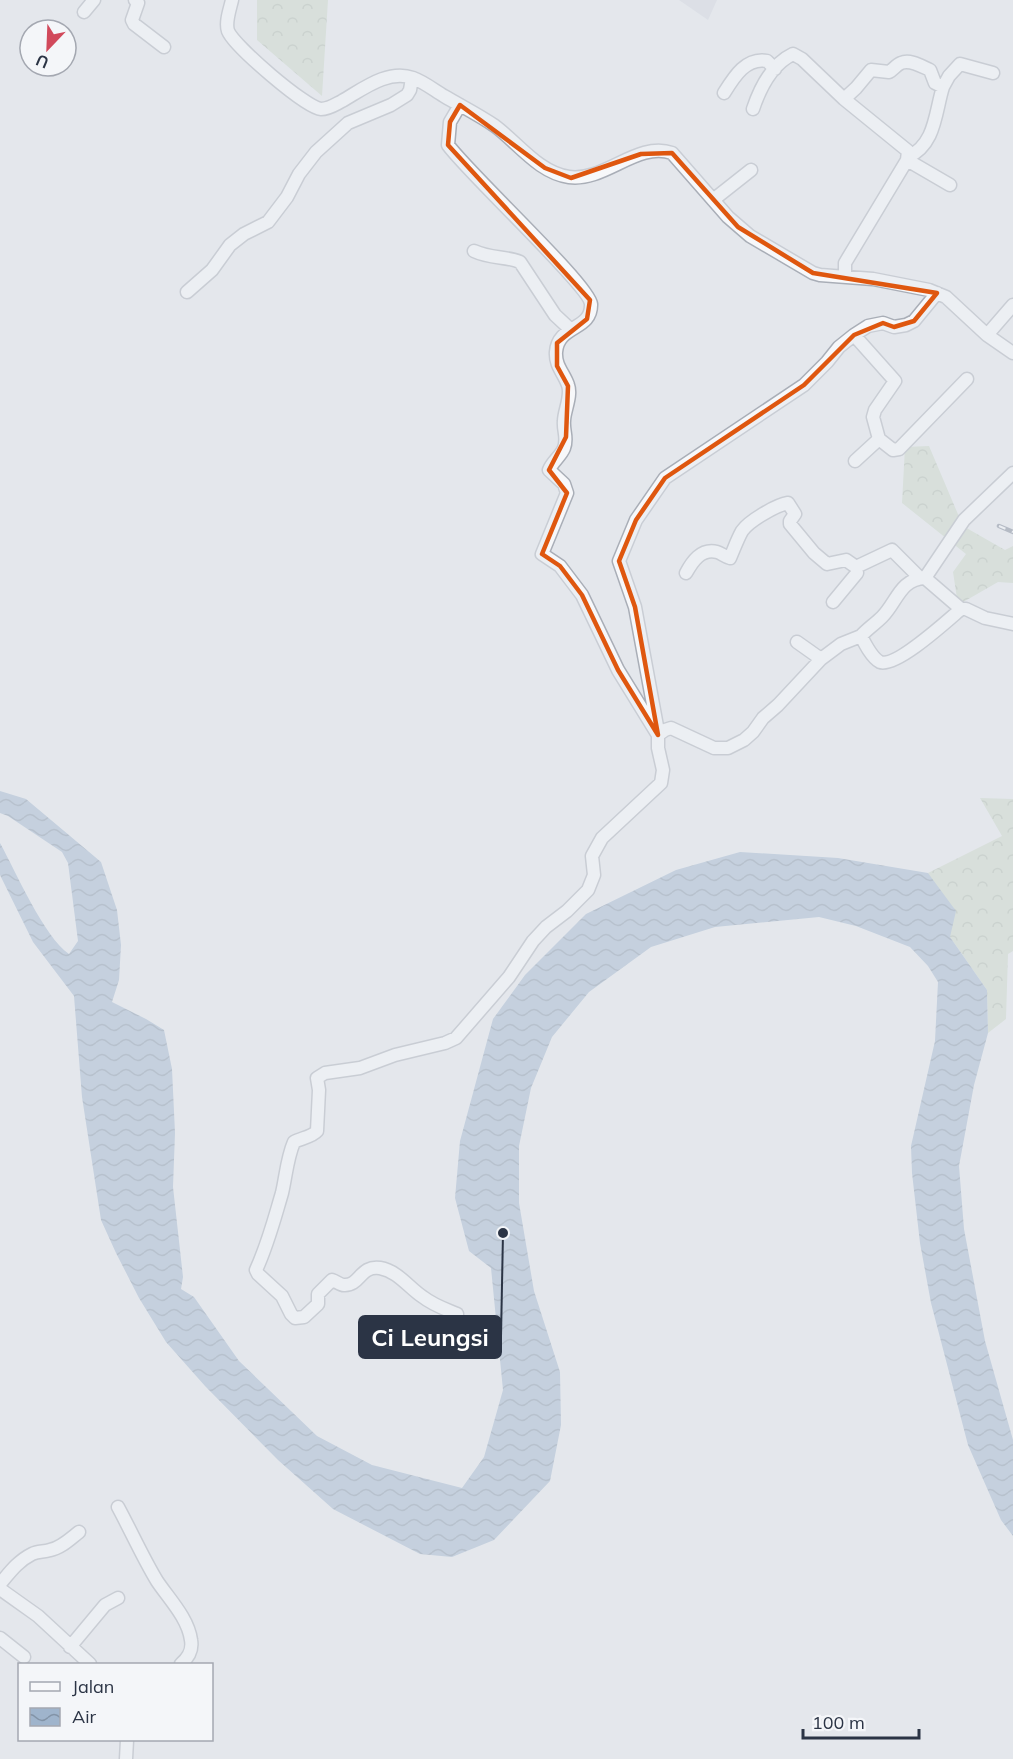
<svg xmlns="http://www.w3.org/2000/svg" width="1013" height="1759" font-family="Mulish,sans-serif">
<defs>
<pattern id="forest-crowns" width="20" height="18" patternUnits="userSpaceOnUse" patternTransform="scale(1.5)"><rect width="20" height="18" fill="#c9d6c5"/><path d="M2 6a3 3 0 1 1 6 0M12 15a3 3 0 1 1 6 0" fill="none" stroke="#adb8ab"/></pattern>
<pattern id="water-waves" width="16" height="10" patternUnits="userSpaceOnUse" patternTransform="scale(1.5)"><rect width="16" height="10" fill="#9fb4cc"/><path d="M0 5q4-4 8 0t8 0" fill="none" stroke="#8293a7"/></pattern>
</defs>
<rect width="100%" height="100%" fill="#e4e7ec"/>
<path fill="#d2d6de" d="M679 0H717L708 20Z"/>
<path fill="url(#forest-crowns)" d="M257 0H328L322 96 257 40Z
M929 446 963 526 1005 550 1013 546V583L998 582 958 605 953 572 966 554 902 503 905 447Z
M980 798 1013 799V951L1008 954 1006 1019 988 1033 987 990 950 937 928 873 1002 836Z"/>
<path fill="url(#water-waves)" d="M0 791 26 799 101 862 117 910 121 945 119 980 112 1002 146 1019 164 1030 172 1069 175 1133 173 1187 183 1277 181 1289 194 1297 239 1361 317 1436 372 1465 462 1488 484 1457 503 1390 491 1268 469 1251 455 1198 460 1141 493 1019 525 975 586 914 676 870 740 852 838 858 928 873 956 911 950 937 987 990 988 1033 974 1085 959 1166 964 1229 985 1341 1013 1440V1536L1001 1520 968 1445 931 1303 920 1243 912 1173 911 1146 935 1041 938 982 928 966 910 947 856 926 819 917 715 927 651 947 589 992 552 1037 531 1088 519 1146V1203L534 1291 560 1372 561 1425 550 1481 494 1540 452 1557 420 1554 333 1509 278 1460 205 1386 166 1342 139 1298 116 1253 101 1220 82 1097 74 996 33 942 0 875V843C16 872 44 937 69 954L78 941 68 863 62 852 8 816 0 813Z"/>
<g fill="none" stroke-linecap="round" stroke-linejoin="round">
<defs>
<path id="minor" d="M135 0 138 3 132 20 134 24 164 47
M232 0C230 9 225 22 228 31 234 46 306 108 321 109 329 109 336 104 342 101 363 89 388 69 413 78 424 82 434 90 444 96 461 106 479 115 495 126 518 143 539 173 569 177 605 182 637 141 672 153L728 217 750 236 813 273 820 275 873 279 929 290 946 297 987 335 1013 353
M84 12 94 0
M724 93C734 77 746 57 767 61L775 69
M844 99 856 88 871 70 889 72C893 70 896 65 901 63 910 59 921 66 930 70L935 83 943 87 949 76 960 64 993 73
M460 105 450 122 448 145C469 174 590 286 591 304 592 331 558 324 556 352 555 366 564 373 568 385 572 396 564 411 564 421 563 431 568 438 564 448 561 456 552 462 549 470L564 484 567 493 542 554 560 566 582 595 618 670 658 735
M753 109C760 88 772 64 793 54L802 59 844 99 908 151 907 160 845 263V276
M908 157C936 144 935 112 943 87
M907 160 950 185
M713 200 751 170
M474 251C491 259 506 256 520 262L555 315 570 329
M187 292 212 270 230 245 244 234 268 222 287 197 299 174 316 152 348 123 391 105 407 95 410 90 412 78
M854 335 895 381 875 410 873 417 879 439 855 461
M987 335 1013 305
M879 439 893 450 899 449 967 379
M686 573C692 562 701 548 717 552 721 553 725 557 730 558 734 549 737 540 742 531 749 521 776 505 788 503L795 514 790 521V524L814 553 827 564 846 560 856 567 892 550 920 578
M925 578 961 609
M833 602 857 573 856 567
M861 636C867 629 875 624 882 617 897 602 900 579 925 578L964 520 1013 473
M797 642 821 659
M657 726 635 607 619 561 636 520 665 478 804 385 827 362 839 347 854 335 868 326 883 323 894 327 906 325 914 321 937 293
M457 1314C445 1309 433 1305 423 1297 409 1288 398 1271 380 1268 360 1265 360 1286 344 1285 340 1285 336 1281 332 1280L318 1294V1304L304 1317 295 1318 291 1314 282 1296 258 1274 256 1270C268 1244 274 1220 282 1193 286 1176 287 1158 294 1142 301 1138 312 1137 317 1131L319 1090 317 1078 325 1073 360 1068 395 1055 445 1043 456 1038 509 977 533 941 546 927 567 911 588 890 594 875 592 856 602 838 661 783 663 770 658 748V735L665 730 671 728 714 748H728L744 740 753 732 763 718 778 705 821 659 841 644 861 636C865 644 872 658 880 662 896 668 948 620 961 609H966L985 618 1013 624
M118 1507C131 1531 143 1558 157 1581 169 1599 188 1618 191 1640 193 1651 188 1658 181 1664
M0 1584C10 1572 18 1561 32 1554 38 1551 43 1552 50 1550 61 1548 70 1539 79 1532
M0 1589 38 1616 90 1664
M0 1638 24 1657
M70 1647 105 1605 118 1598
M126 1759 127 1740"/>
</defs>
<use href="#minor" stroke="#a9aeb7" stroke-width="15"/>
<use href="#minor" stroke="#f7f8fa" stroke-width="12"/>
<defs>
<path id="rail" d="M999 526 1013 532"/>
</defs>
<use href="#rail" stroke="#7d8696" stroke-width="4.5"/>
<use href="#rail" stroke="#f4f6f9" stroke-width="2" stroke-dasharray="7" stroke-linecap="butt"/>
</g>
<path d="M0 0H1013V1759H0ZM460 105 545 168 571 178 641 154 672 153 738 227 813 273 937 293 914 321 894 327 883 323 854 335 804 385 665 478 636 520 619 561 635 607 658 735 618 670 582 595 560 566 542 554 567 493 549 470 566 437 568 386 557 366V343L587 319 590 300 448 145 450 122Z" fill="#e4e7ec" fill-opacity=".55" fill-rule="evenodd"/>
<path fill="none" stroke="#df570f" stroke-width="4.5" stroke-linejoin="round" d="M460 105 545 168 571 178 641 154 672 153 738 227 813 273 937 293 914 321 894 327 883 323 854 335 804 385 665 478 636 520 619 561 635 607 658 735 618 670 582 595 560 566 542 554 567 493 549 470 566 437 568 386 557 366V343L587 319 590 300 448 145 450 122Z"/>
<path fill="none" stroke="#2b3445" stroke-width="2" d="M503 1233L501 1337"/>
<circle fill="#2b3445" stroke="#f4f6f9" stroke-width="2" cx="503" cy="1233" r="6"/>
<rect fill="#2b3445" stroke="#2b3445" stroke-width="2" x="359" y="1316" width="142" height="42" rx="6"/>
<g font-size="24" text-anchor="middle" font-weight="bold" fill="#fff">
<text x="430" y="1346">Ci Leungsi</text>
</g>
<rect x="18" y="1663" width="195" height="78" fill="#f4f6f9" stroke="#a4a8b1" stroke-width="1.5"/>
<rect x="30" y="1682" width="30" height="9" fill="#f7f8fa" stroke="#a4a8b1" stroke-width="1.5"/>
<text x="72" y="1693" font-size="18" fill="#2b3445">Jalan</text>
<rect x="30" y="1708" width="30" height="18" fill="url(#water-waves)" stroke="#a4a8b1" stroke-width="1.5"/>
<text x="72" y="1723" font-size="18" fill="#2b3445">Air</text>
<g transform="translate(48 48) rotate(203)"><circle r="28" fill="#f4f6f9" stroke="#a4a8b1" stroke-width="1.5"/>
<path d="M0-4.5L10 22L0 15L-10 22Z" fill="#d1495b"/>
<text y="-9" font-size="16" font-weight="bold" text-anchor="middle" fill="#2b3445">U</text>
</g>
<path d="M803 1729v9h116v-9" fill="none" stroke="#2b3445" stroke-width="3"/>
<text x="812" y="1729" font-size="18" fill="#2b3445" stroke="#f4f6f9" stroke-width="4.5" paint-order="stroke">100 m</text>
</svg>
